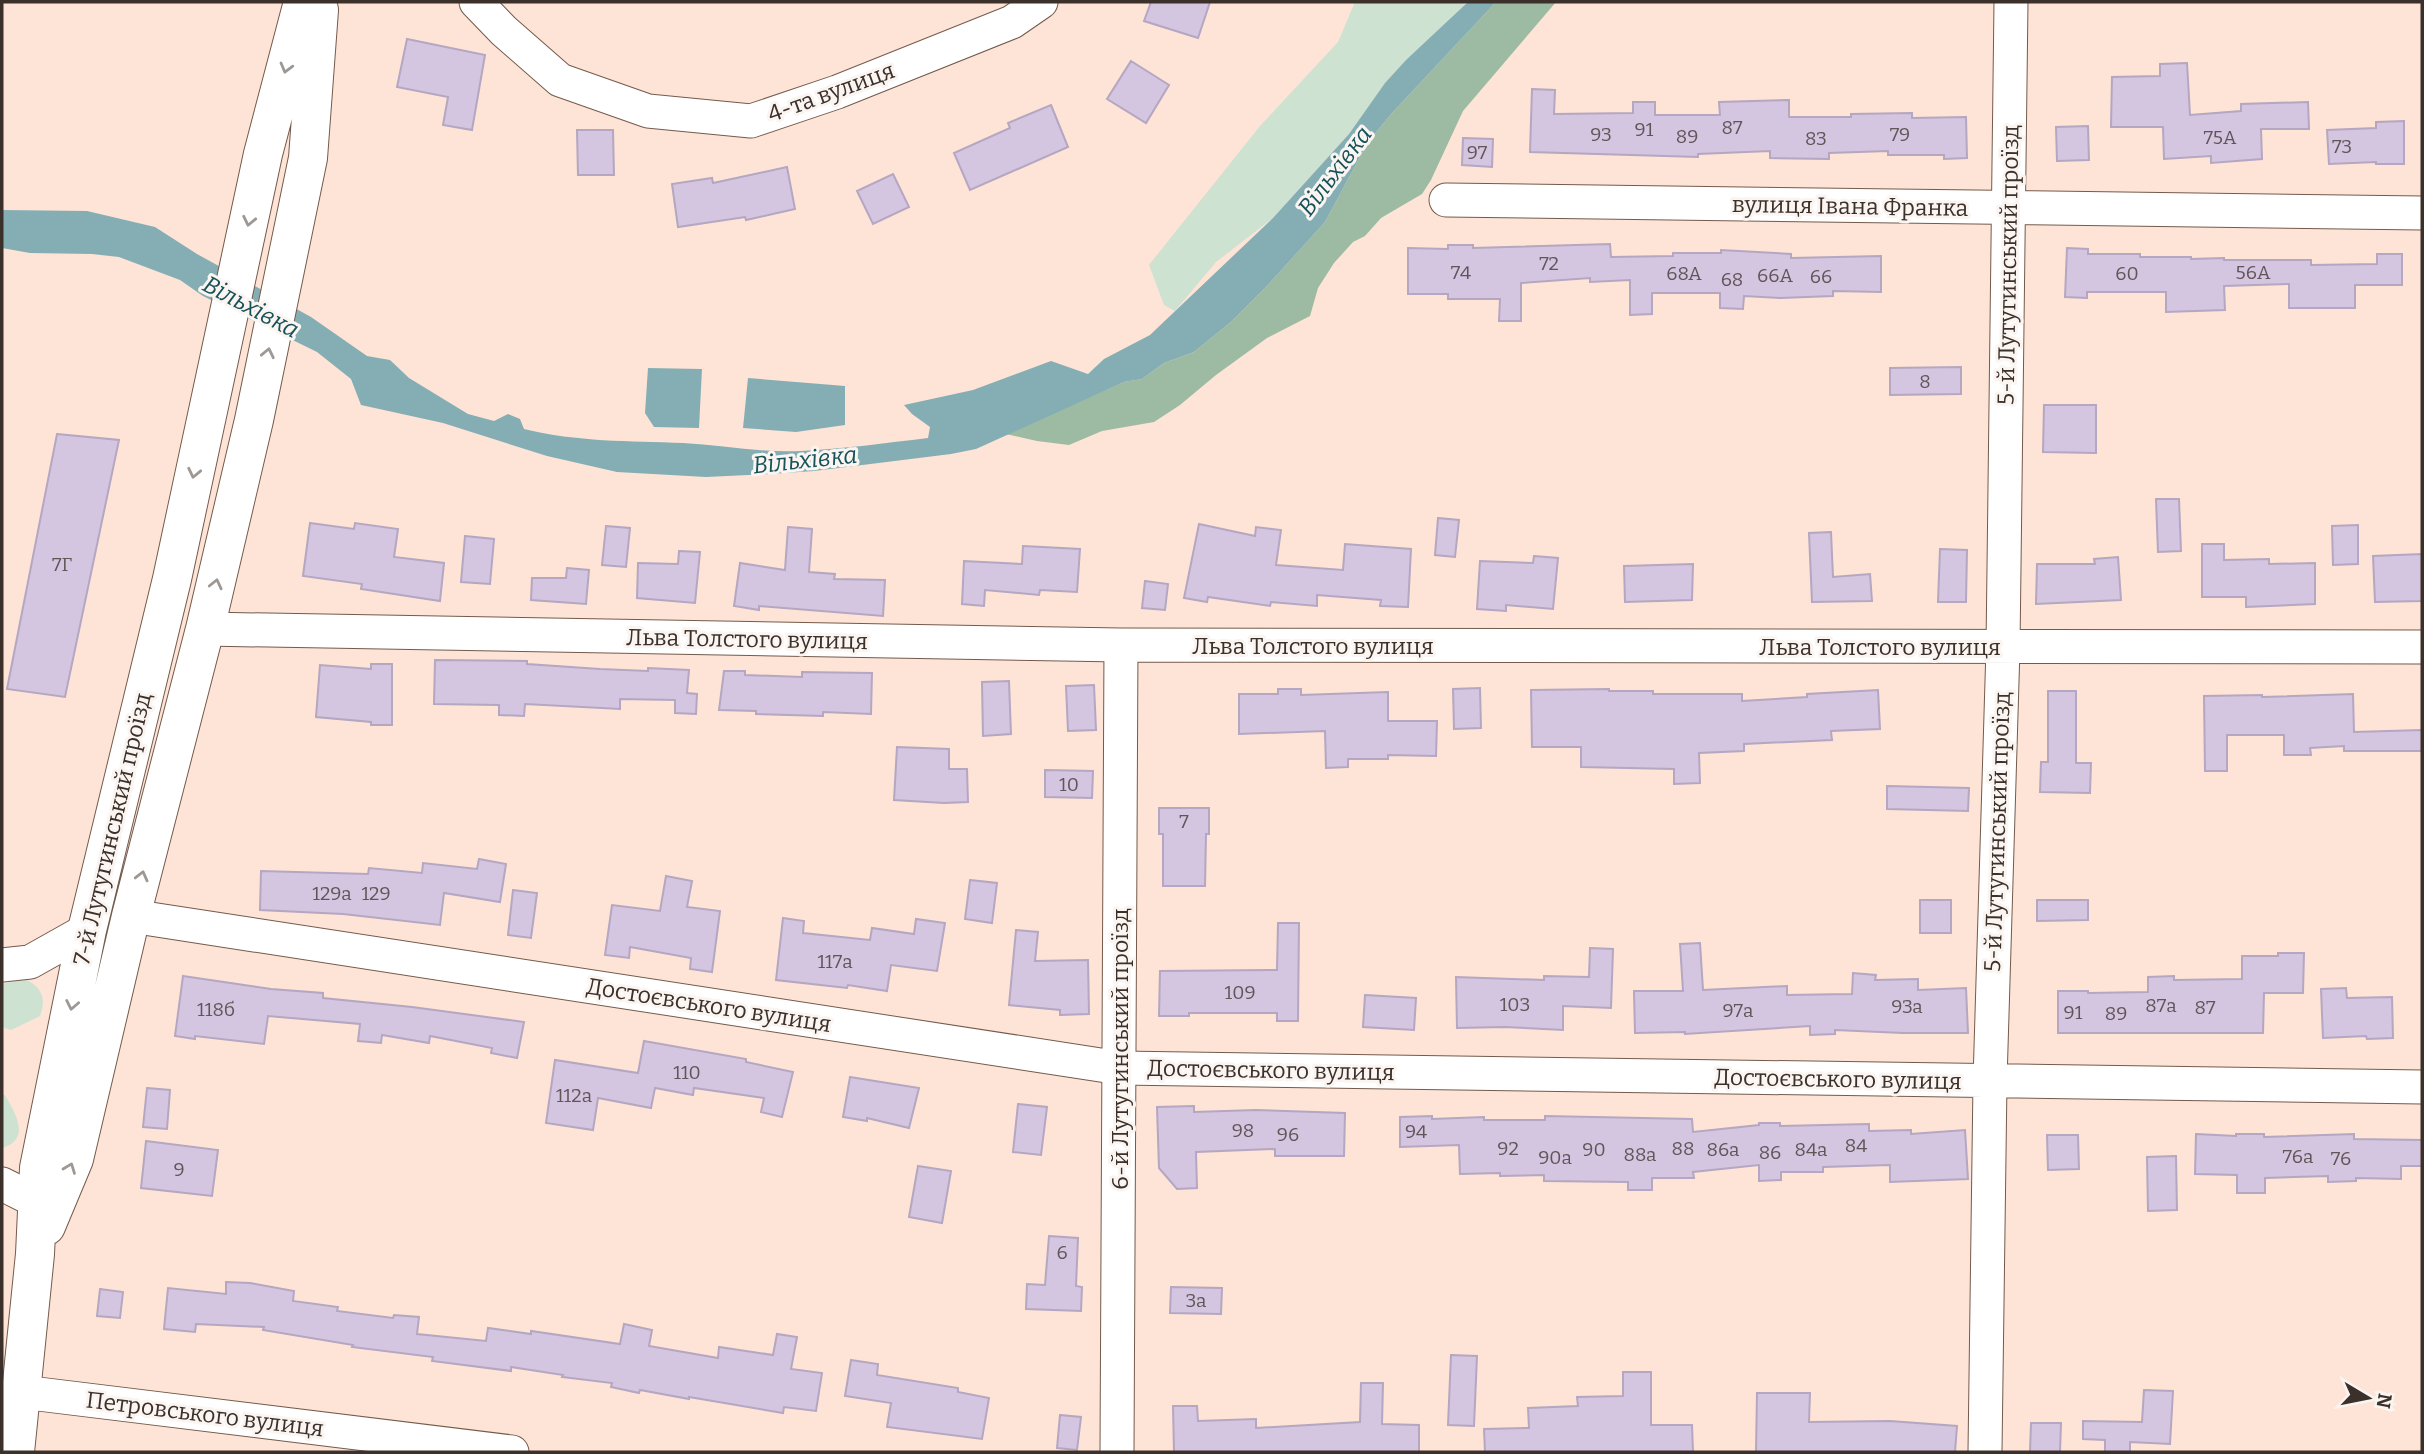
<svg xmlns="http://www.w3.org/2000/svg" width="2424" height="1454" font-family="Bitter,serif">
<rect width="100%" height="100%" fill="#fde4d6"/>
<path fill="#cee2d2" d="M1355 2H1466L1462 9 1406 60 1385 83 1349 134 1273 218 1216 262 1175 311 1164 305 1149 265 1260 126 1338 42Z
M25 979C41 987 47 997 40 1016L11 1030 2 1027V984Z
M2 1094 5 1095C15 1113 32 1139 2 1148Z"/>
<path fill="#9dbba3" d="M1496 2H1556L1463 111 1431 180 1422 194 1381 218 1365 236 1353 242 1334 263 1318 288 1310 316 1267 338 1216 375 1180 405 1154 422 1102 431 1069 445 1037 441 1006 434 1124 382 1142 379 1164 363 1194 352 1232 321 1266 287 1325 222 1368 142 1392 113Z"/>
<path fill="#84aeb3" d="M1468 2H1496L1392 113 1368 142 1325 222 1266 287 1232 321 1194 352 1164 363 1142 379 1124 382 976 449 951 454 814 471 770 474 706 477 617 472 547 456 443 423 361 405 351 379 317 352 203 296 180 280 119 257 92 254 30 253 2 248V210L87 211 155 227 197 254 311 317 367 356 390 360 409 378 468 414 494 421 508 414 520 419 524 429C577 442 629 441 683 443 722 445 761 453 801 451 843 449 886 443 928 438L930 427 912 414 904 405 973 390 1051 361 1088 374 1104 359 1150 335 1273 218 1349 134 1385 83 1406 60Z
M648 368 702 369 699 428 654 427 645 413Z
M748 378 845 386V425L796 432 743 428Z"/>
<path fill="#d4c5e1" stroke="#b5a6c1" stroke-width="2" d="M1151 2H1210L1198 38 1144 21Z
M407 39 485 55 472 130 443 125 448 97 397 87Z
M1131 61 1169 85 1146 123 1107 99Z
M2187 63 2190 115 2241 111V104L2308 102 2309 129H2261L2262 159 2211 163V156L2164 159 2163 127H2111L2112 77 2160 76V64Z
M1532 89 1555 90 1554 114 1633 113V102H1655V115H1720L1719 102 1789 100V117H1851V114L1912 113V118L1966 117 1967 158 1944 159V155H1888V151L1829 153V159L1770 158V151L1698 154V157L1530 152Z
M1051 105 1068 147 970 190 954 153 1010 128 1008 123Z
M2404 121V164H2376V162L2329 164 2327 130 2376 128V122Z
M2088 126 2089 160 2057 161 2056 127Z
M577 130H613L614 175H578Z
M1463 138 1493 139 1492 167 1462 165Z
M787 167 795 209 746 220 745 217 678 227 672 184 712 178 713 183Z
M893 174 909 207 873 224 857 191Z
M1610 244 1611 257 1673 256V253H1721V250L1791 254V258L1881 256V292L1833 291V296L1780 298 1744 296 1743 309 1720 308V293H1652V314L1630 315V280L1590 282V278L1521 283V321H1499L1500 299H1448V294H1408V248L1448 249V245H1473V248Z
M2067 248 2088 249V254H2140V257H2191V259L2224 258V260H2311V265L2377 264V254H2402V285H2355V308H2289V284L2224 286 2225 310 2166 312V292H2087V298L2065 297Z
M1961 367V394L1890 395V368Z
M2044 405H2096V453L2043 452Z
M57 434 119 440 65 697 7 689Z
M2156 499H2179L2181 551 2158 552Z
M1438 518 1459 520 1455 557 1435 555Z
M310 523 354 529 355 523 398 529 394 557 444 563 440 601 361 589 362 584 303 576Z
M1199 524 1255 536 1256 527 1281 530 1276 565 1343 570 1345 544 1411 549 1408 607 1380 606 1381 600 1317 595V606L1271 602 1270 606 1208 597 1207 602 1184 598Z
M2358 525V564L2333 565 2332 526Z
M606 526 630 528 626 567 602 565Z
M788 527 812 529 809 572 835 574 834 579 885 580 883 616 759 606V610L734 606 740 563 785 570Z
M1831 532 1833 577 1870 574 1872 601 1812 602 1809 533Z
M465 536 494 539 490 584 461 582Z
M2202 544H2224V560L2269 559V564L2315 563V604L2246 607V597H2202Z
M1023 546 1080 549 1077 592 1040 590 1039 595 985 590 984 606 962 604 964 561 1022 564Z
M1940 549 1967 550 1966 602H1938Z
M679 551 700 552 695 603 637 598 638 563 678 564Z
M2422 554V601L2375 602 2373 556Z
M1534 556 1558 558 1553 609 1506 605V611L1477 609 1480 561 1533 563Z
M2118 557 2121 600 2036 604 2037 564H2095L2094 559Z
M1693 564 1692 600 1625 602 1624 566Z
M567 568 589 570 586 604 531 600 532 578H566Z
M1145 581 1168 584 1165 610 1142 608Z
M435 660 527 661V664L600 669 648 671V668L689 670 687 693 697 694 696 714 675 713V700L620 699V709L525 704 524 716 499 715V705L434 704Z
M371 664H392V725H371V722L316 717 320 665 371 669Z
M724 671H745V675L802 677V672L872 673 871 714 823 712V716L756 714V711L719 710Z
M1009 681 1011 734 983 736 982 682Z
M1094 685 1096 730 1068 731 1066 686Z
M1480 688 1481 728 1454 729 1453 689Z
M1278 689H1301V695L1388 692V721H1437L1436 756 1388 755V759H1348V767L1326 768 1325 731 1239 734V694H1278Z
M1609 689V691H1653V694H1742V701L1807 697V694L1878 690 1880 729 1831 731 1832 740 1744 744V751L1699 753 1700 783 1674 784V769L1581 767V747H1532L1531 690Z
M2048 691H2076V763H2091L2090 793 2040 792 2041 762H2048Z
M2353 694 2354 732 2422 730V751H2344V746L2310 748 2311 755H2284V735H2227V771H2205L2204 696 2262 695V697Z
M897 747 949 749V769H967L968 802 944 803 894 800Z
M1045 770 1093 771 1092 798 1045 797Z
M1887 786 1969 788 1968 811 1887 809Z
M1159 808H1209V834H1206L1205 886H1163V834H1159Z
M479 859 506 864 500 902 444 893 440 925 343 914 260 910 261 871 368 874 369 868 422 873 423 863 477 869Z
M666 876 692 881 687 907 720 911 712 972 690 969 691 958 630 947 629 958 605 955 612 905 660 911Z
M970 880 997 883 992 923 965 919Z
M513 890 537 893 531 938 508 935Z
M1920 900H1951V933H1920Z
M2037 900H2088V920L2037 921Z
M783 918 804 921 803 933 870 940 872 928 914 934 916 919 945 923 937 971 891 965 887 991 848 985 847 988 776 980Z
M1278 923H1299L1298 1021H1277V1013H1189V1016H1159L1160 971 1277 970Z
M1016 930 1038 932 1035 961 1088 960 1089 1014 1060 1015V1010L1009 1005Z
M1700 943 1703 990 1787 986V995L1852 994 1853 973 1876 975 1875 980 1918 979V990L1966 988 1968 1033H1903L1835 1030V1034L1810 1035V1026L1685 1034V1032L1635 1033 1634 991H1683L1680 944Z
M1590 948 1613 949 1611 1008 1563 1006V1030L1505 1027 1457 1028 1456 977 1544 980V976L1589 977Z
M2278 953H2304L2303 993H2264L2263 1033H2058V991H2088V993L2148 992V977L2174 976V980L2242 979V956H2278Z
M183 976 271 989 323 993V998L412 1007 524 1022 517 1058 491 1053 492 1048 430 1036 429 1043 382 1035 381 1043 358 1041 360 1024 268 1016 264 1044 195 1036V1039L175 1036Z
M2346 988 2347 998 2392 997 2393 1038 2367 1039 2366 1036 2323 1038 2321 989Z
M1365 995 1416 998 1414 1030 1363 1027Z
M644 1041 746 1059V1062L793 1072 782 1117 761 1112 764 1098 694 1088 693 1095 655 1088 651 1108 598 1098 593 1130 546 1123 555 1060 638 1073Z
M850 1077 919 1088 909 1128 867 1118V1121L843 1117Z
M147 1088 170 1090 167 1129 143 1127Z
M1018 1104 1047 1107 1041 1155 1013 1152Z
M1194 1106V1112L1256 1110 1345 1113 1344 1156H1275V1149L1196 1152 1197 1188 1177 1189 1159 1168 1157 1107Z
M1432 1116V1119L1484 1117V1120H1545V1116L1692 1119 1693 1132 1759 1125V1123H1780V1126L1869 1124V1131L1911 1130V1134L1965 1130 1968 1179 1890 1182V1165L1823 1167V1172H1781V1180L1759 1181V1165L1693 1172 1694 1178H1652V1190H1628V1182L1544 1181V1175L1500 1176V1173L1460 1174 1459 1145 1400 1147V1117Z
M2196 1134 2236 1136V1134H2264V1137L2354 1134V1139L2422 1140V1166H2401V1179L2356 1178V1181L2328 1182V1176L2265 1178V1193H2237V1175L2195 1174Z
M2047 1135H2078L2079 1169 2048 1170Z
M146 1141 218 1150 212 1196 141 1188Z
M2176 1156 2177 1210 2148 1211 2147 1157Z
M918 1166 951 1171 942 1223 909 1217Z
M1049 1236 1078 1238 1076 1286 1082 1287 1081 1311 1026 1309 1027 1284 1045 1285Z
M226 1282 250 1283 294 1291 293 1301 338 1307 337 1311 393 1318 394 1315 419 1317 417 1334 486 1341 488 1328 531 1334V1331L620 1344 624 1324 652 1330 649 1346 718 1358 719 1347 773 1355 777 1334 797 1337 791 1369 822 1373 816 1411 784 1407 783 1413 689 1397V1399L640 1390 639 1393 611 1387 612 1383 562 1377 563 1375 511 1367V1371L432 1361 433 1357 352 1347 353 1345 263 1330 264 1327 196 1324 195 1332 164 1329 168 1288 226 1294Z
M1171 1287 1222 1288 1221 1314 1170 1313Z
M100 1289 123 1292 120 1318 97 1316Z
M1451 1355 1477 1356 1474 1426 1448 1425Z
M851 1360 878 1364 877 1375 958 1388V1392L989 1398 982 1439 887 1427 891 1403 845 1396Z
M1623 1372H1651V1425H1692L1693 1452H1485L1484 1429 1529 1428 1528 1408 1578 1406 1577 1397 1623 1396Z
M1361 1383H1383L1382 1424 1419 1425V1452H1174L1173 1406H1197L1198 1421 1256 1419V1428L1360 1422Z
M2144 1390 2173 1391 2170 1444 2130 1442V1452H2105V1440L2083 1439V1421L2142 1422Z
M1757 1393H1810L1809 1422 1890 1421 1957 1426 1955 1452H1756Z
M1060 1415 1081 1417 1077 1450 1057 1448Z
M2031 1423H2061L2060 1452H2030Z"/>
<g fill="none" stroke-linecap="round" stroke-linejoin="round">
<defs>
<path id="minor" d="M476 2 504 31 560 80 648 111 751 121 837 92 1012 22 1041 2
M1446 200 2422 213
M205 629 1121 645 2422 647
M131 916 1120 1068 2422 1087
M2 965 30 962 87 930
M2 1184 38 1202
M22 1392 512 1452
M1117 1452 1121 645
M1985 1452 1990 1081 2003 648 2011 2"/>
<path id="major" d="M46 1226 74 1159 131 916 205 629 254 420 308 158 319 10
M15 1452 35 1254 39 1168 87 930 172 579 263 154 303 2"/>
</defs>
<use href="#minor" stroke="#745a4b" stroke-width="35"/>
<use href="#major" stroke="#745a4b" stroke-width="40"/>
<use href="#minor" stroke="#fff" stroke-width="33"/>
<use href="#major" stroke="#fff" stroke-width="38"/>
</g>
<defs><path id="oneway-chevron" d="M-2-3.5L2.5 0L-2 3.5" fill="none" stroke-width="1.6" stroke-linecap="round" stroke-linejoin="round" transform="scale(1.75)"/></defs>
<g stroke="#9e9894">
<use href="#oneway-chevron" transform="translate(286 68) rotate(105)"/>
<use href="#oneway-chevron" transform="translate(249 221) rotate(102)"/>
<use href="#oneway-chevron" transform="translate(268 353) rotate(-78)"/>
<use href="#oneway-chevron" transform="translate(194 473) rotate(102)"/>
<use href="#oneway-chevron" transform="translate(216 584) rotate(-77)"/>
<use href="#oneway-chevron" transform="translate(142 876) rotate(-76)"/>
<use href="#oneway-chevron" transform="translate(72 1005) rotate(101)"/>
<use href="#oneway-chevron" transform="translate(70 1168) rotate(-69)"/>
</g>
<g text-anchor="middle" dominant-baseline="central" stroke-width="6" stroke-linejoin="round" paint-order="stroke">
<g font-size="19" fill="#625558">
<text x="1732" y="127">87</text>
<text x="1644" y="129">91</text>
<text x="1601" y="134">93</text>
<text x="1900" y="134">79</text>
<text x="1687" y="136">89</text>
<text x="2220" y="137">75А</text>
<text x="1816" y="138">83</text>
<text x="2342" y="146">73</text>
<text x="1477" y="152">97</text>
<text x="1549" y="263">72</text>
<text x="1461" y="272">74</text>
<text x="2253" y="272">56А</text>
<text x="1684" y="273">68А</text>
<text x="2127" y="273">60</text>
<text x="1775" y="275">66А</text>
<text x="1821" y="276">66</text>
<text x="1732" y="279">68</text>
<text x="1925" y="381">8</text>
<text x="62" y="564">7Г</text>
<text x="1069" y="784">10</text>
<text x="1184" y="821">7</text>
<text x="332" y="893">129а</text>
<text x="376" y="893">129</text>
<text x="835" y="961">117а</text>
<text x="1240" y="992">109</text>
<text x="1515" y="1004">103</text>
<text x="2161" y="1005">87а</text>
<text x="1907" y="1006">93а</text>
<text x="2205" y="1007">87</text>
<text x="216" y="1009">118б</text>
<text x="1738" y="1010">97а</text>
<text x="2073" y="1012">91</text>
<text x="2116" y="1013">89</text>
<text x="687" y="1072">110</text>
<text x="574" y="1095">112а</text>
<text x="1243" y="1130">98</text>
<text x="1416" y="1131">94</text>
<text x="1288" y="1134">96</text>
<text x="1856" y="1145">84</text>
<text x="1508" y="1148">92</text>
<text x="1683" y="1148">88</text>
<text x="1594" y="1149">90</text>
<text x="1723" y="1149">86а</text>
<text x="1811" y="1149">84а</text>
<text x="1770" y="1152">86</text>
<text x="1640" y="1154">88а</text>
<text x="2298" y="1156">76а</text>
<text x="1555" y="1157">90а</text>
<text x="2341" y="1158">76</text>
<text x="179" y="1169">9</text>
<text x="1062" y="1252">6</text>
<text x="1196" y="1300">3а</text>
</g>
<g font-size="23" fill="#3c302a" stroke="#fbf5f2">
<text transform="translate(831 92) rotate(-20)">4-та вулиця</text>
<text transform="translate(1850 206) rotate(1)">вулиця Івана Франка</text>
<text transform="translate(2008 265) rotate(-89)">5-й Лутугинський проїзд</text>
<text transform="translate(747 639) rotate(1)">Льва Толстого вулиця</text>
<text x="1313" y="646">Льва Толстого вулиця</text>
<text x="1880" y="647">Льва Толстого вулиця</text>
<text transform="translate(112 829) rotate(-77)">7-й Лутугинський проїзд</text>
<text transform="translate(1997 832) rotate(-88)">5-й Лутугинський проїзд</text>
<text transform="translate(709 1005) rotate(9)">Достоєвського вулиця</text>
<text transform="translate(1120 1049) rotate(-90)">6-й Лутугинський проїзд</text>
<text transform="translate(1271 1070) rotate(1)">Достоєвського вулиця</text>
<text transform="translate(1838 1079) rotate(1)">Достоєвського вулиця</text>
<text transform="translate(205 1414) rotate(7)">Петровського вулиця</text>
</g>
<g font-size="24" font-style="italic" fill="#155259" stroke="#fbf5f2">
<text transform="translate(1335 171) rotate(-53)">Вільхівка</text>
<text transform="translate(251 307) rotate(28)">Вільхівка</text>
<text transform="translate(805 460) rotate(-6)">Вільхівка</text>
</g>
</g>
<rect width="2424" height="1454" fill="none" stroke="#3c302a" stroke-width="7"/>
<g transform="translate(2368 1398) rotate(100)" stroke="#fbf5f2" stroke-width="5" paint-order="stroke">
<path d="M0-5L12 26L0 18L-12 26Z" fill="#3c302a"/>
<text y="-10" font-size="19" font-weight="bold" text-anchor="middle" fill="#3c302a">N</text>
</g>
</svg>
